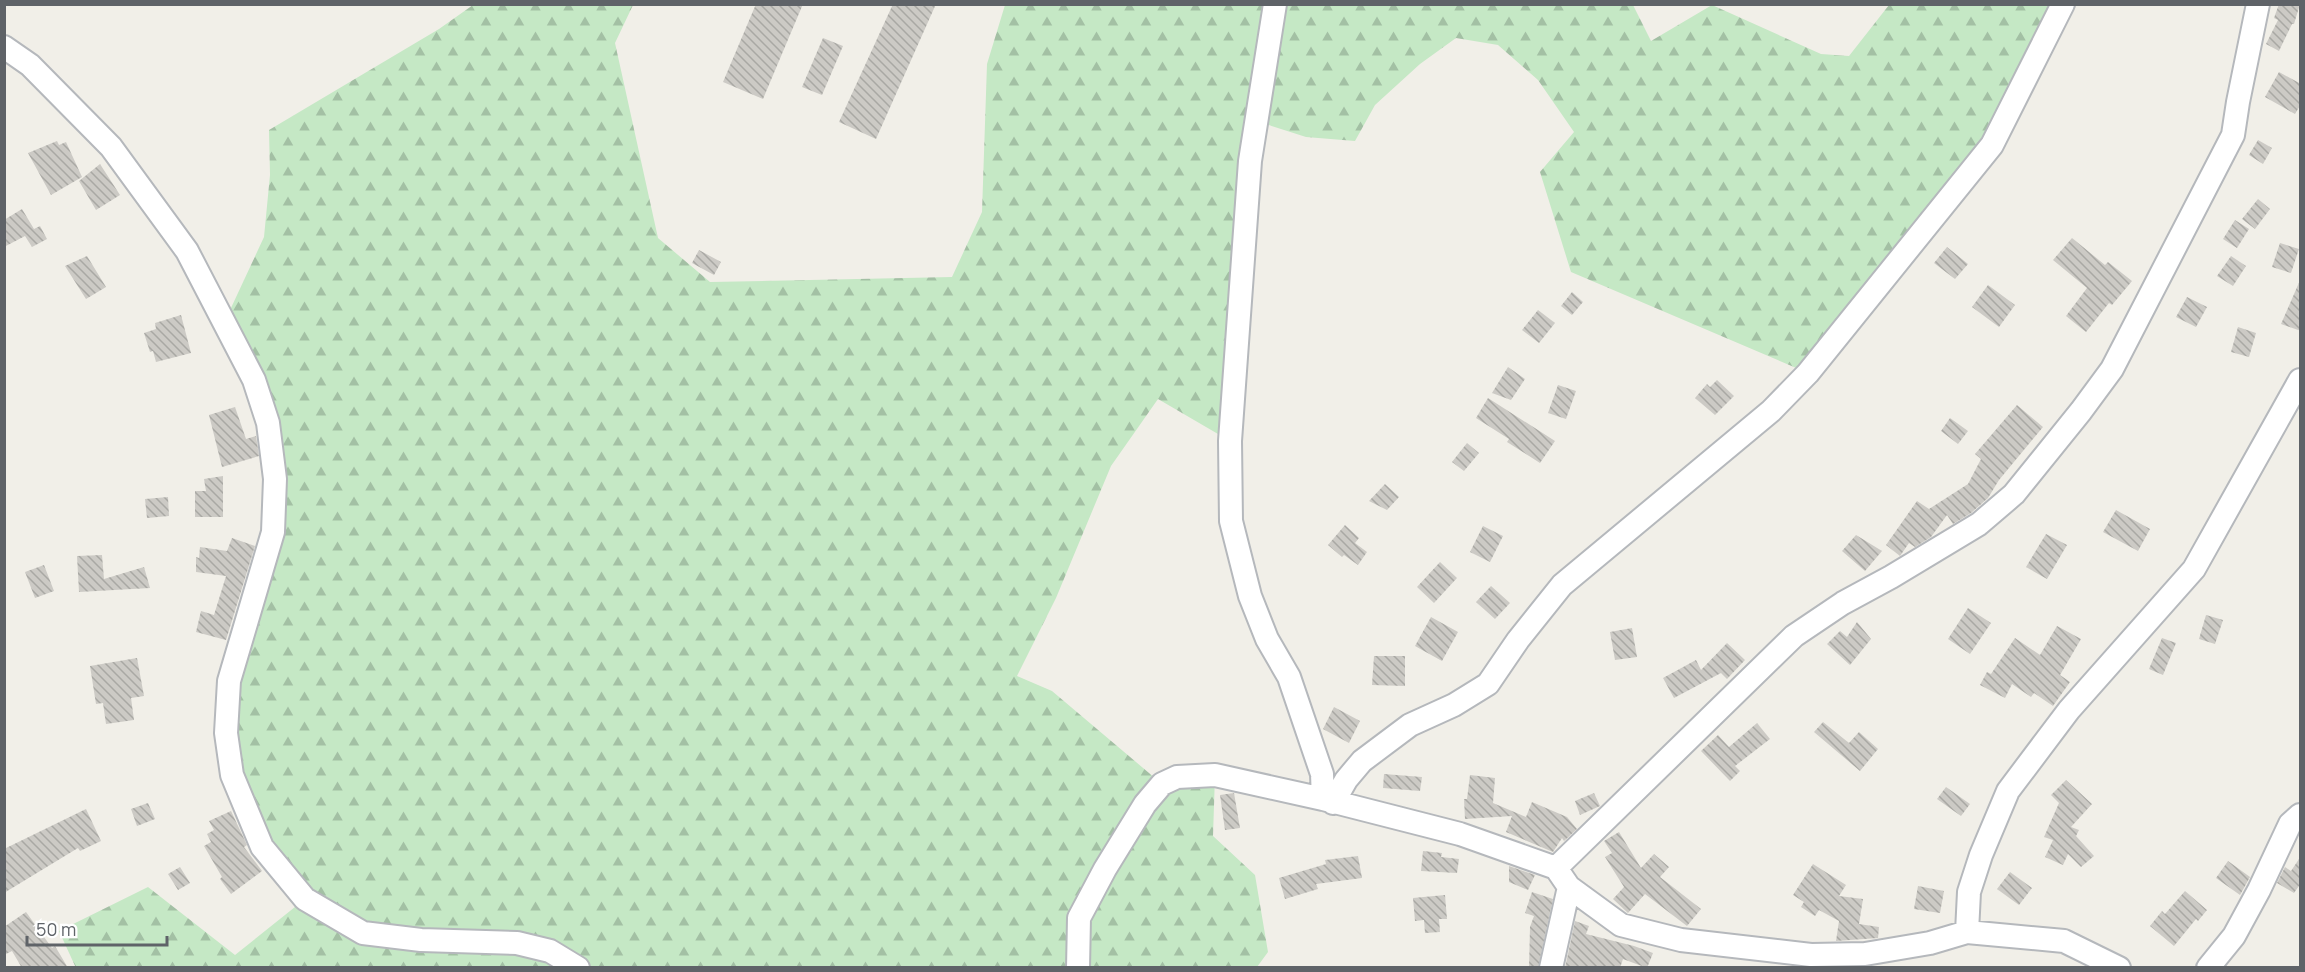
<svg xmlns="http://www.w3.org/2000/svg" width="2305" height="972" font-family="Manrope,sans-serif">
<defs>
<pattern id="forest-firs" width="22" height="20" patternUnits="userSpaceOnUse" patternTransform="scale(1.5)"><rect width="22" height="20" fill="#c5e8c5"/><path d="M5 1l3.5 6h-7zM16 11l3.5 6h-7z" fill="#a3c0a4"/></pattern>
<pattern id="building-back-hatch" width="6" height="6" patternUnits="userSpaceOnUse" patternTransform="scale(1.5)"><rect width="6" height="6" fill="#cccac5"/><path d="M-1 5l2 2M0 0l6 6M5-1l2 2" fill="none" stroke="#a9a8a4"/></pattern>
</defs>
<rect width="100%" height="100%" fill="#f1efe8"/>
<path fill="url(#forest-firs)" d="M473 5H633L615 43 658 238 710 282 952 277 982 212 987 64 1005 5H1633L1651 41 1712 5 1821 54 1849 56 1889 5H2063L1992 145 1808 373 1571 272 1540 172 1574 132 1538 80 1498 45 1456 38 1420 64 1375 105 1355 141 1306 137 1256 121 1230 441 1158 399 1111 466 1056 598 1017 676 1052 691 1162 784 1215 775 1213 836 1255 875 1268 952 1257 967 76 968 59 931 148 887 235 955 305 899 262 847 226 733 275 479 224 323 264 237 270 175 269 130 439 29Z"/>
<path fill="url(#building-back-hatch)" d="M756 4H803L763 99 723 82Z
M893 4H936L876 139 839 122Z
M2279 4H2300L2294 24H2292L2279 51 2266 44 2278 20 2274 18Z
M823 38 843 46 822 95 802 87Z
M2279 72 2301 84V104L2295 114 2265 97Z
M2258 140 2272 148 2263 164 2249 155Z
M57 141 59 145 66 142 82 177 51 195 28 153Z
M100 164 120 195 96 210 79 181Z
M2258 199 2270 209 2255 229 2242 219Z
M22 209 34 229 40 226 47 239 32 247 25 236 4 247V220Z
M2235 220 2249 229 2237 248 2223 239Z
M2072 238 2105 265 2108 262 2132 281 2112 305 2109 303 2086 332 2066 316 2087 288 2053 260Z
M2280 243 2299 249 2291 273 2272 267Z
M1947 247 1968 264 1955 279 1934 263Z
M699 250 721 262 714 275 692 263Z
M87 256 106 287 86 299 65 266Z
M2231 256 2246 266 2233 286 2217 276Z
M2301 278V331L2281 324Z
M1988 285 2015 305 1999 327 1972 307Z
M1572 292 1583 302 1572 315 1561 306Z
M2187 297 2207 307 2196 327 2176 317Z
M1538 310 1555 323 1539 343 1522 330Z
M181 315 191 353 156 362 153 351 150 352 144 333 156 329 155 323Z
M2238 327 2256 333 2249 357 2231 352Z
M1508 367 1525 379 1511 400 1492 393Z
M1717 380 1734 396 1715 415 1695 398 1707 384 1710 387Z
M1558 385 1576 391 1566 419 1548 413Z
M1488 398 1555 441 1540 463 1507 442 1509 439 1476 418Z
M2017 405 2043 427 1999 480 1988 498 1971 513 1953 524 1947 515 1931 537 1915 547 1909 543 1900 556 1886 545 1917 501 1929 509 1968 484 1981 459 1975 454Z
M235 407 246 439 256 436 259 456 222 467 209 415Z
M1950 418 1968 431 1958 444 1941 431Z
M1467 443 1479 453 1464 471 1452 462Z
M223 476V517H195V491H206L204 479Z
M1385 484 1399 497 1387 510 1369 501Z
M168 497 169 516 147 518 145 499Z
M2116 510 2150 529 2138 551 2103 532Z
M1345 525 1359 538 1355 543 1367 552 1358 565 1344 555 1342 557 1328 545Z
M1483 526 1503 536 1490 562 1470 552Z
M2046 534 2067 545 2047 579 2026 567Z
M1856 535 1882 551 1865 571 1842 551Z
M232 538 255 546 226 640 196 632 201 611 214 615 226 576 196 572V557L199 558 200 547 227 551Z
M102 555 104 579 144 567 150 588 79 592 77 556Z
M1440 562 1457 578 1434 603 1417 587Z
M44 565 54 591 35 598 25 572Z
M1491 586 1510 603 1495 619 1476 602Z
M1968 608 1991 623 1970 654 1948 639Z
M2206 615 2223 620 2215 644 2199 639Z
M1431 617 1458 632 1442 661 1415 646Z
M1857 622 1871 639 1850 665 1827 644 1840 631 1847 637Z
M2057 626 2081 639 2060 675 2070 682 2053 706 2034 693 2031 697 2012 684 2005 698 1980 685 1987 672 1991 674 2015 638 2040 655Z
M1632 628 1637 657 1615 660 1610 632Z
M2162 638 2176 643 2163 675 2149 669Z
M1727 643 1745 660 1727 679 1721 673 1674 698 1663 678 1696 660 1701 670Z
M1374 656H1405V686L1372 685Z
M137 658 144 696 131 698 134 720 106 724 103 703 96 704 90 666Z
M1334 707 1360 721 1349 743 1323 729Z
M1823 722 1849 743 1859 732 1878 749 1860 771 1814 732Z
M1757 723 1770 739 1735 766 1740 771 1730 781 1701 751 1718 735 1729 747Z
M1384 774 1422 777 1420 791 1383 788Z
M1470 775 1495 778 1493 803 1526 817 1532 802 1567 817 1577 829 1564 841 1562 838 1553 852 1506 832 1512 816 1465 819 1464 799H1467Z
M2066 780 2092 804 2071 827 2079 830 2076 836 2094 856 2081 867 2068 854 2063 865 2045 857 2053 840 2044 837 2059 803 2051 795Z
M1946 787 1970 804 1961 816 1937 799Z
M1234 793 1240 828 1225 830 1220 795Z
M1594 793 1600 806 1580 815 1575 801Z
M148 803 155 819 137 826 131 809Z
M86 809 101 841 80 851 78 848 4 893V849Z
M231 811 247 845 244 847 262 871 231 894 220 879 222 877 204 846 211 842 207 834 214 830 209 821Z
M1619 832 1641 868 1654 854 1669 867 1660 877 1701 909 1687 926 1645 894 1628 913 1613 899 1624 887 1605 857 1612 853 1604 841Z
M1423 851 1442 853 1441 857 1459 859 1457 873 1421 871Z
M1358 856 1362 878 1316 884 1318 889 1285 899 1279 878 1326 864 1325 860Z
M2301 856V883L2294 893 2277 883 2285 867 2291 871Z
M2228 861 2250 877 2240 895 2216 878Z
M1813 864 1846 885 1839 896 1863 899 1859 924 1879 927 1878 938 1836 941 1839 921 1819 910 1815 916 1801 907 1804 902 1793 895Z
M1509 866 1535 875 1528 890 1509 882Z
M180 867 190 883 178 890 168 874Z
M2010 872 2032 888 2019 905 1997 889Z
M1918 886 1944 891 1940 913 1914 909Z
M2185 891 2207 910 2198 921 2196 919 2174 946 2150 926 2162 911 2165 914Z
M1532 892 1553 899 1538 968H1529L1530 927 1534 916 1525 913Z
M1445 895 1447 919H1439L1440 932 1425 933 1424 920 1415 921 1413 898Z
M26 912 52 948 55 946 68 968H22L12 951 4 955V927Z
M1575 921 1589 926 1586 934 1634 946 1653 953 1647 968 1623 959 1620 968H1565Z"/>
<g fill="none" stroke-linecap="round" stroke-linejoin="round">
<defs>
<path id="minor" d="M1275 4 1250 161 1230 441 1231 521 1250 596 1267 639 1289 677 1322 774 1323 799
M4 47 30 65 111 147 187 251 254 380 268 423 275 479 273 532 229 681 226 733 232 775 262 847 305 899 363 933 421 940 517 943 550 951 578 968
M1333 803 1346 780 1362 761 1410 725 1454 705 1488 684 1518 640 1562 585 1771 411 1808 373 1992 145 2063 4
M1556 868 1794 636 1843 603 1891 577 1979 524 2014 494 2081 411 2112 369 2233 135 2238 102 2258 4
M1967 932 1969 892 1981 855 2008 791 2069 710 2194 569 2300 380
M1078 968 1079 918 1105 869 1145 804 1162 784 1177 777 1215 775 1323 799 1460 834 1556 868 1569 887 1621 925 1681 940 1811 955 1865 954 1930 943 1967 932 2064 941 2119 968
M1551 968 1569 887
M2208 968 2234 936 2259 890 2290 824 2300 815"/>
</defs>
<use href="#minor" stroke="#b5b8bc" stroke-width="26"/>
<use href="#minor" stroke="#fff" stroke-width="22"/>
</g>
<rect width="2305" height="972" fill="none" stroke="#5f6368" stroke-width="12"/>
<path d="M27 936v9h140v-9" fill="none" stroke="#5f6368" stroke-width="3"/>
<text x="36" y="936" font-size="18" fill="#5f6368" stroke="#ffffff" stroke-width="4.5" paint-order="stroke">50 m</text>
</svg>
